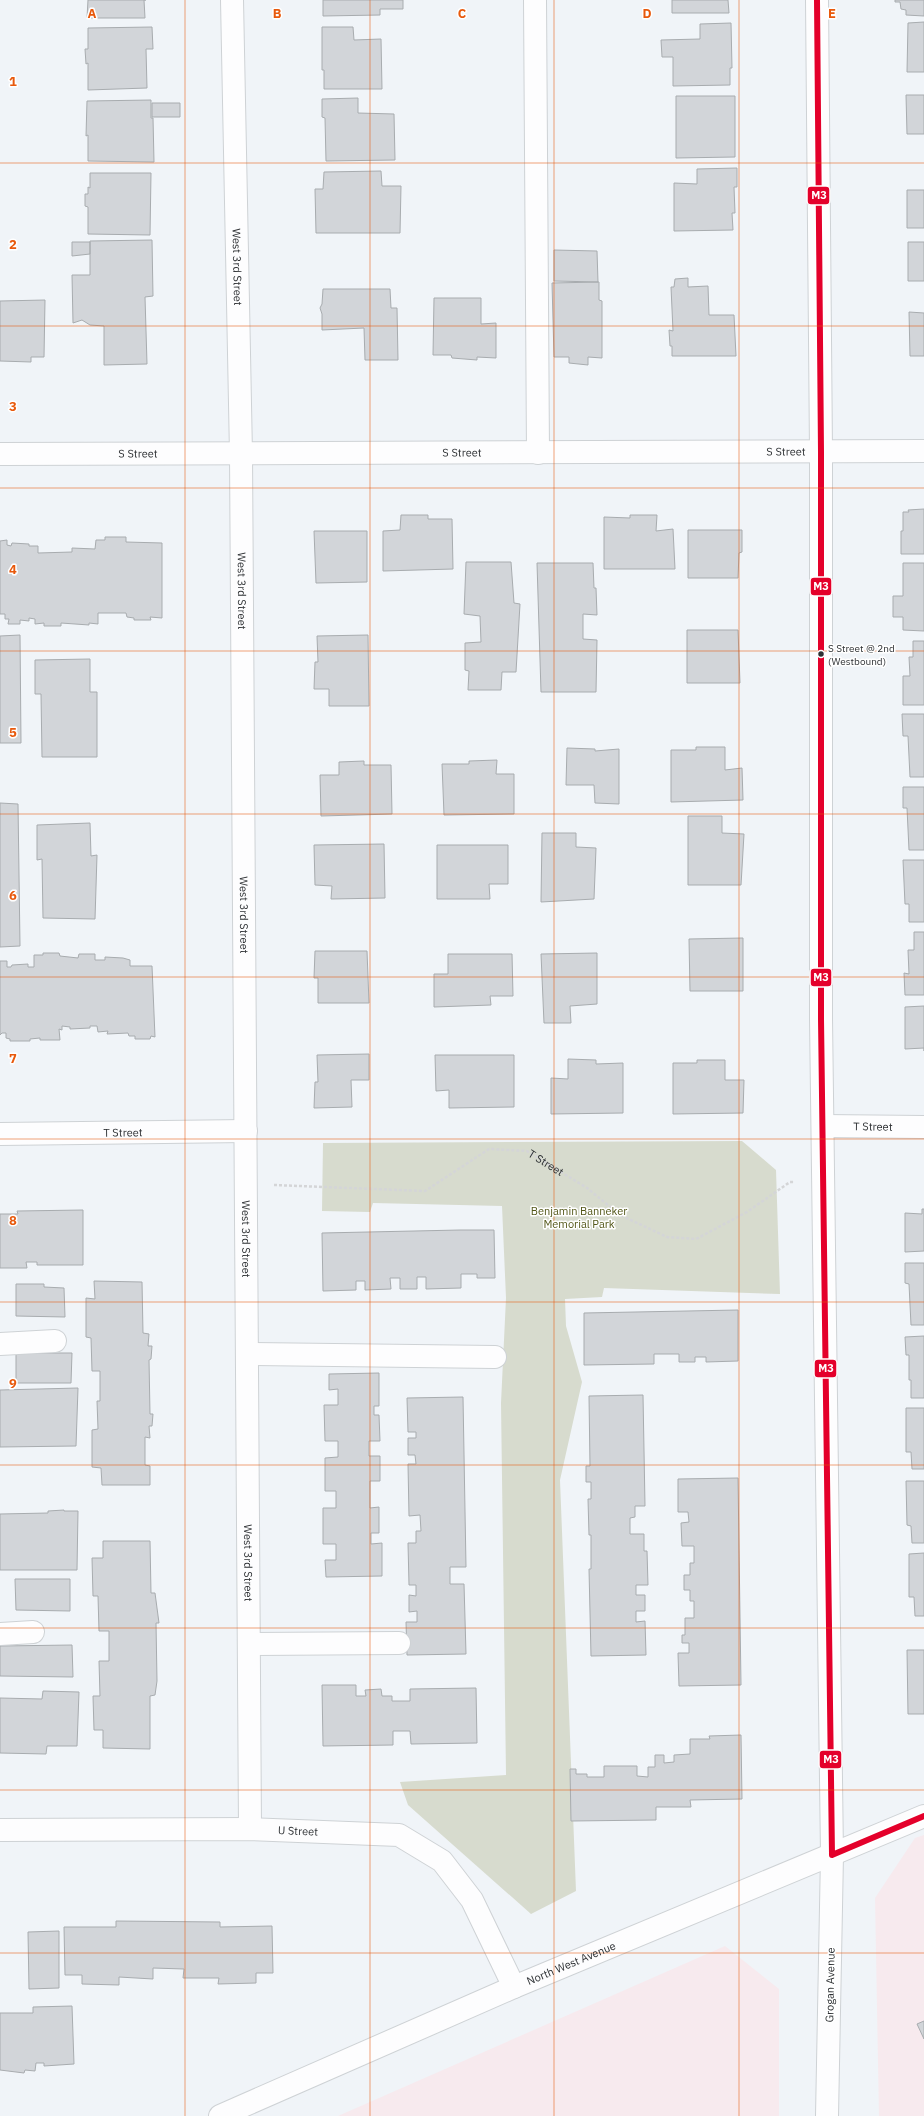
<svg xmlns="http://www.w3.org/2000/svg" width="924" height="2116" font-family="'IBM Plex Sans',sans-serif">
<rect width="100%" height="100%" fill="#f0f4f8"/>
<path fill="#f7eaee" d="M924 1835V2116H879L875 1898 915 1838Z
M725 1946 779 1989V2116H338Z"/>
<path fill="#d7dbce" d="M742 1141 776 1170 780 1294 604 1288 602 1297 565 1299 566 1326 582 1382 560 1480 576 1891 531 1914 408 1805 400 1782 506 1775 501 1403 506 1298 502 1206 373 1203 370 1212 322 1211 323 1143Z"/>
<path fill="#d2d5d9" stroke="#a8acaf" d="M88 0H146H144L145 18H87Z
M323 0H403V9H380V15L323 16Z
M672 0H728L729 13H672Z
M895 0H924V16L906 15V10L901 9 900 2H895Z
M924 22V72H907L908 23Z
M731 23 732 68H730V85L673 86V57H662L661 40 700 39V24Z
M152 27 153 49H146L147 88 88 90V63L86 64 85 49H88V28Z
M322 27H353L354 40 381 39 382 89H324V70H322Z
M906 95H924V134H907Z
M676 96H735V157L676 158Z
M358 98V113L394 114 395 160 326 161 325 118 322 117V99Z
M151 100V118H153L154 162 88 161V135L86 136 87 101Z
M152 103H180V117H152Z
M737 168V187H734L735 213H732L733 230 674 231V183L697 184V169Z
M381 171 382 186H401L400 233H316L315 189H323L324 172Z
M90 173H151L150 235 88 234V207L85 206V194H88V187L90 188Z
M907 190H924V228H907Z
M152 240 153 296 145 297 147 364 104 365V326L90 325 82 320 73 323 72 275H90V241Z
M72 242H90V254L72 256Z
M908 242H924V281H908Z
M554 250 597 251 598 282 554 281Z
M688 278V287L708 286 709 315H734L736 356H672V346H670L669 330 673 331 671 287H674L675 279Z
M599 282V300L602 301V358L588 357V365L569 363V357H554L552 283Z
M323 289H390L391 308H397L398 360H365L364 328 322 330V314L320 308 322 304Z
M434 298H481V324L496 323V358L477 357V360L452 358 451 355H433Z
M45 300 44 357H31V362L0 361V301Z
M909 312 924 313V356H910Z
M924 509V554H901V531H903V512H909L908 510Z
M401 515H428V519H452L453 569 383 571V531L400 530Z
M630 515H657L656 531 673 529 675 569H604V517L630 518Z
M688 530H742V552L739 553 738 578H688Z
M314 531H367V582L316 583Z
M105 537H126V542L162 543V618L150 617 151 620H134V618L127 617 126 613H98V624L89 623V625L61 623V626H44V623L35 624V619L29 618V621L20 620V624H8L9 619H5V614H0V541L7 540V545L11 546 12 543 29 544V546H38V553L72 552V548L95 549 96 540H105Z
M466 562H511L514 603 520 604 516 672H502L501 690H468L469 671 465 670V643L481 642 480 616 464 614Z
M537 563H593L594 588H596L597 615 583 614V639L597 640 596 692H541Z
M903 563H924V631L903 630V617H893V596H903Z
M687 630H738L740 683H687Z
M20 635 21 743H0V636Z
M368 635 369 706H329V689H314L315 662H318L317 636Z
M913 641H924V705H903V676H910L909 657H913Z
M90 659V692H97V757H42L41 694H35V660Z
M902 714H924V777H910L908 736H903Z
M696 747H725V770L742 768 743 800 671 802V750H696Z
M567 748 595 749V751L619 749V804L595 803 594 785H566Z
M497 760 496 774H514V814L444 815 442 764H469V761Z
M364 761V765H391L392 814 321 816 320 775H339V762Z
M903 787H924V850H909L907 808H903Z
M0 803 18 804 20 946 0 947Z
M688 816H722V833L744 834 741 885H688Z
M90 823 91 856 97 855 95 919 43 918 42 859 37 860V825Z
M542 833H576V847L596 848 594 899 541 902Z
M384 844 385 898 331 899 332 886 315 885 314 845Z
M437 845H508V884H489L490 899H437Z
M903 860H924V922H909V904H905Z
M914 932H924V995H905L904 973 909 974 908 950H914Z
M743 938V991H690L689 939Z
M315 951H367L369 1003H318V978H314Z
M43 953H59L60 956 78 958 79 954H95V960H105V957L123 958 130 960V966H152L155 1037 151 1036 150 1039H135V1036H129L128 1033 107 1034 108 1031 98 1032 97 1026H90V1028L70 1029V1027L62 1026V1030L59 1029 60 1040H40V1038L30 1039V1041H10V1039L6 1038V1033H2L0 1035V961H7V967H11L12 965 28 964V967H34V955H43Z
M597 953V1004L570 1006 571 1023H544L541 954Z
M448 954H512L513 996H490L491 1005 434 1007V974H448Z
M924 1006V1051V1048L905 1049V1007Z
M369 1054V1080H351L352 1107 314 1108 315 1082H318L317 1055Z
M435 1055H514V1107L449 1108V1090L436 1091Z
M568 1059 596 1060V1064L623 1063V1113L551 1114V1078L568 1079Z
M697 1060H725V1080H744L743 1113 673 1114V1063H697Z
M922 1209H924V1251L905 1252V1213L922 1214Z
M83 1210V1265H37V1262H26L27 1268H0V1214H18L17 1211Z
M460 1230H494L495 1278H477V1274H461V1288L426 1289V1277H417V1289H400V1278H390L391 1289 365 1290V1281H356V1290L323 1291 322 1233Z
M905 1263H924V1325H911L909 1284 905 1283Z
M94 1281 142 1282 143 1333 149 1334 148 1346H152L151 1359 149 1360 150 1414H153L152 1426H149L150 1438 145 1437V1465L150 1466V1485H102L101 1468 92 1467V1430L98 1429 97 1401H100V1371H92L91 1338 86 1337V1298L95 1299Z
M16 1284H44V1287L64 1288 65 1317 16 1316Z
M738 1310V1361L706 1362V1357H695V1362H679V1354H654V1364L584 1365V1313Z
M924 1336V1398H911V1380H909V1355H906L905 1337Z
M16 1353H72L71 1383H16Z
M379 1373V1406H374V1415H379L380 1441H369V1456H380V1481H370V1508L379 1507V1533H371V1544L382 1543V1576L326 1577 325 1560H336V1544H323V1508H336V1491H325V1458L338 1457V1441H325L324 1405H338V1389L329 1390V1374Z
M78 1388 76 1446 0 1447V1390Z
M643 1395 645 1506H635V1517L630 1518V1534H644V1551H647L648 1585H636V1595H645V1611H636V1622L645 1621 646 1655 591 1656 589 1569H591V1535H589L588 1499H591V1482H586V1466H590L589 1396Z
M463 1397 466 1567H450V1584H464L466 1654 407 1655 406 1622H417V1611L409 1612V1595L416 1596V1585H409L408 1543H416V1531H421L420 1515 409 1516 408 1464H416L415 1455H408V1438H416V1432H408L407 1398Z
M906 1408H924V1469H912L911 1452H906Z
M738 1478 741 1685 679 1686 678 1653H689V1643H682V1635H685V1618H694V1601H690V1590H684V1575H690V1563H694V1546H682L681 1523 689 1522 688 1512H678V1479Z
M906 1481H924V1543H912L911 1526 907 1525Z
M64 1510V1511H78L77 1570H0V1514L48 1513V1511Z
M103 1541H150L151 1593H155L159 1623H156L157 1681 155 1695 150 1696V1749L103 1748V1730H94L93 1696H100L99 1661H109V1631H99L98 1596H93L92 1558H103Z
M924 1553V1616H915L914 1597H909V1554Z
M15 1579H70V1611L16 1610Z
M72 1645 73 1677 0 1676V1646Z
M907 1650H924V1714H908Z
M322 1685H356V1696H366L365 1690 381 1689 382 1696H392V1701H410V1689L476 1688 477 1743 411 1744 410 1731H393V1745L323 1746Z
M43 1691 79 1692 77 1746H47L46 1754 0 1753V1698L42 1699Z
M741 1735 742 1799 690 1800 691 1807H656V1820L571 1821 570 1769H576V1774H587V1777H604V1766H637V1776L648 1777V1767H655V1755H664V1763L674 1762V1755L690 1754V1739H710L709 1736Z
M116 1921 220 1922V1927L272 1926 273 1973H256V1983L218 1984 219 1978H183L184 1969 153 1968V1979L119 1977V1985L82 1984V1975H65L64 1927H116Z
M59 1931V1988L29 1989 28 1932Z
M72 2006 74 2064 44 2066V2063H36L35 2071 25 2070 24 2073 0 2070V2013H33V2007Z
M924 2021V2039L917 2024Z"/>
<g fill="none" stroke-linecap="round" stroke-linejoin="round">
<defs>
<g id="minor">
<path id="s2" d="M232 0 241 454 250 1829"/>
<path d="M535 0 538 453"/>
<path d="M817 0 821 452V1019L832 1855 827 2116"/>
<path id="s3" d="M0 454 924 451"/>
<path id="s4" d="M823 1126 924 1127"/>
<path id="s5" d="M0 1134 246 1131"/>
<path d="M0 1344 55 1341"/>
<path d="M247 1354 495 1357"/>
<path d="M0 1634 33 1632"/>
<path d="M249 1644 399 1643"/>
<path id="s6" d="M0 1830 250 1829 399 1835 442 1861 472 1900 514 1987"/>
<path id="s7" d="M220 2116 514 1987 924 1816"/>
</g>
</defs>
<use href="#minor" stroke="#ced2d5" stroke-width="24"/>
<path stroke="#d4d5d7" stroke-width="2.5" stroke-dasharray="3 2" stroke-linecap="butt" id="s1" d="M274 1185 425 1191 489 1149 527 1151 587 1188 620 1215 667 1237 696 1239 747 1212 790 1182H795"/>
<use href="#minor" stroke="#fdfdfe" stroke-width="22"/>
<defs>
<path id="bus-1" d="M817 0 821 452V1019L832 1855 924 1816"/>
</defs>
<use href="#bus-1" stroke="#fff" stroke-width="9"/>
<use href="#bus-1" stroke="#e4002b" stroke-width="6"/>
</g>
<path fill="none" stroke="#e8590c" stroke-width="1" stroke-opacity="0.55" d="M185 0V2116M370 0V2116M554 0V2116M739 0V2116M0 163H924M0 326H924M0 488H924M0 651H924M0 814H924M0 977H924M0 1139H924M0 1302H924M0 1465H924M0 1628H924M0 1790H924M0 1953H924"/>
<circle fill="#2d3033" stroke="#fff" stroke-width="1.5" cx="821" cy="654" r="3.5"/>
<g text-anchor="middle" dominant-baseline="central" stroke-width="3" stroke-linejoin="round" paint-order="stroke">
<g font-size="10" fill="#2d3033" stroke="#fff" text-anchor="start">
<text x="828" y="648">S Street @ 2nd<tspan x="828" dy="13">(Westbound)</tspan></text>
</g>
<g font-size="11" fill="#2d3033" stroke="#fff">
<text stroke="none"><textPath href="#s2" startOffset="267">West 3rd Street</textPath></text>
<text stroke="none"><textPath href="#s3" startOffset="786">S Street</textPath></text>
<text stroke="none"><textPath href="#s3" startOffset="462">S Street</textPath></text>
<text stroke="none"><textPath href="#s3" startOffset="138">S Street</textPath></text>
<text stroke="none"><textPath href="#s2" startOffset="591">West 3rd Street</textPath></text>
<text stroke="none"><textPath href="#s2" startOffset="915">West 3rd Street</textPath></text>
<text stroke="none"><textPath href="#s4" startOffset="50">T Street</textPath></text>
<text stroke="none"><textPath href="#s5" startOffset="123">T Street</textPath></text>
<text stroke="none"><textPath href="#s1" startOffset="288">T Street</textPath></text>
<text stroke="none"><textPath href="#s2" startOffset="1239">West 3rd Street</textPath></text>
<text stroke="none"><textPath href="#s2" startOffset="1563">West 3rd Street</textPath></text>
<text stroke="none"><textPath href="#s6" startOffset="298">U Street</textPath></text>
<text stroke="none"><textPath href="#s7" startOffset="383">North West Avenue</textPath></text>
<text transform="translate(830 1985) rotate(-89)">Grogan Avenue</text>
</g>
<g font-size="11" fill="#525617" stroke="#fff">
<text x="579" y="1211">Benjamin Banneker<tspan x="579" dy="13">Memorial Park</tspan></text>
</g>
</g>
<g font-size="13" text-anchor="middle" font-weight="bold" fill="#e8590c" stroke="#fff" stroke-width="3" stroke-linejoin="round" paint-order="stroke">
<text x="92" y="18">A</text>
<text x="277" y="18">B</text>
<text x="462" y="18">C</text>
<text x="647" y="18">D</text>
<text x="832" y="18">E</text>
<text x="13" y="86">1</text>
<text x="13" y="249">2</text>
<text x="13" y="411">3</text>
<text x="13" y="574">4</text>
<text x="13" y="737">5</text>
<text x="13" y="900">6</text>
<text x="13" y="1063">7</text>
<text x="13" y="1225">8</text>
<text x="13" y="1388">9</text>
</g>
<g stroke="#fff" stroke-width="1.5">
<rect x="807" y="186" width="23" height="19" rx="4" fill="#e4002b"/>
<rect x="810" y="577" width="22" height="19" rx="4" fill="#e4002b"/>
<rect x="810" y="968" width="22" height="19" rx="4" fill="#e4002b"/>
<rect x="814" y="1359" width="23" height="19" rx="4" fill="#e4002b"/>
<rect x="819" y="1750" width="23" height="19" rx="4" fill="#e4002b"/>
</g>
<g font-size="11" text-anchor="middle" font-weight="bold" fill="#fff">
<text x="819" y="199">M3</text>
<text x="821" y="590">M3</text>
<text x="821" y="981">M3</text>
<text x="826" y="1372">M3</text>
<text x="831" y="1763">M3</text>
</g>
</svg>
